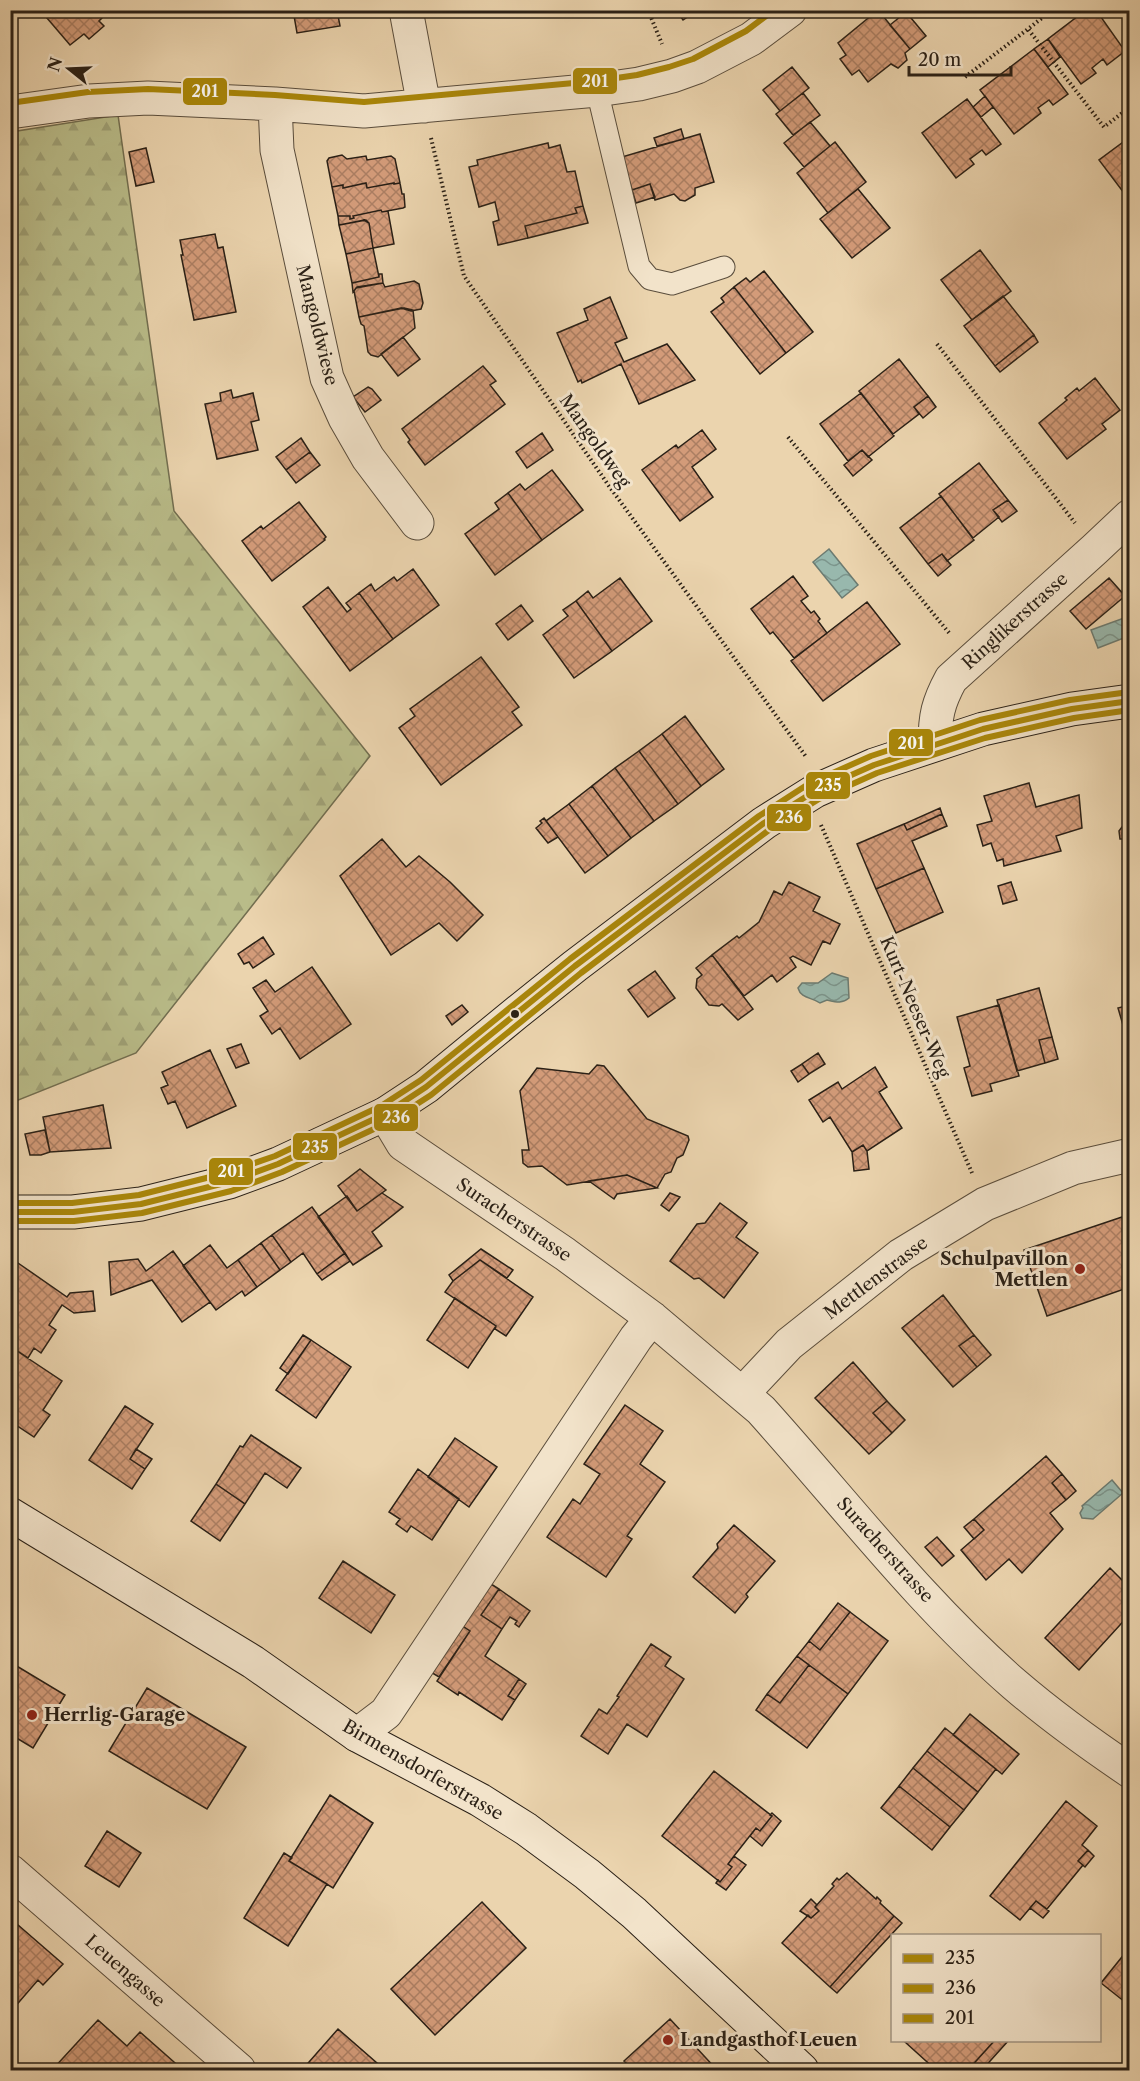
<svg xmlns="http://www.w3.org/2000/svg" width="1140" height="2081" font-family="'Libre Caslon Text',serif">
<defs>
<pattern id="forest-firs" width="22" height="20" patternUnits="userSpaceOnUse" patternTransform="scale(1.5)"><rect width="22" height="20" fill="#b9bc89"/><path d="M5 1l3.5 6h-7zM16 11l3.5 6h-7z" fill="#9fa176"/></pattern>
<pattern id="water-waves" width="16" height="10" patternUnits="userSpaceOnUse" patternTransform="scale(1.5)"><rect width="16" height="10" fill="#98b8ad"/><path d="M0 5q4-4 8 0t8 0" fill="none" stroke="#7c958c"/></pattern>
<pattern id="building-cross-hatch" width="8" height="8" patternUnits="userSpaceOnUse" patternTransform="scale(1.5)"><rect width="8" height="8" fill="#d39b79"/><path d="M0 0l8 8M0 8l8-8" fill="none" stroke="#ab7e62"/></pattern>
</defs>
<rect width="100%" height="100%" fill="#ebd4ae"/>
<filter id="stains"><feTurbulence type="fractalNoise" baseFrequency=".00333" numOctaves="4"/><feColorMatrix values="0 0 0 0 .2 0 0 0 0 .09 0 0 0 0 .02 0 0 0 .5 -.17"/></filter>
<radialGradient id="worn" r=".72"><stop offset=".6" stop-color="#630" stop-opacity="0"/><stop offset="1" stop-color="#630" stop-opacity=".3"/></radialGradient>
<path fill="url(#forest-firs)" stroke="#726e50" stroke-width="1.5" d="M118 115 174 511 370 756 136 1053 11 1103V132Z"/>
<path fill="url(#water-waves)" stroke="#6c7b71" stroke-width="1.5" d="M829 549 858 585 842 598 813 562Z
M1124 618 1129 619V636L1098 648 1091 630Z
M832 973 848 978 849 998C842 1004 836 1002 827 1000L820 1003C812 997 801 999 798 988L802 983H818Z
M1112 1480 1123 1493 1093 1519 1082 1518 1080 1513 1083 1508 1082 1506Z"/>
<path fill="url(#building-cross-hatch)" stroke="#2a2016" stroke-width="1.5" d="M57 10H110L99 21 104 26 89 39 84 34 70 45 47 18Z
M293 10H337L340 26 297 33Z
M676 10H698L683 20Z
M878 10 910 49 905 53 907 60 898 68 891 64 868 82 859 70 852 75 840 59 846 55 838 43Z
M1086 10H1096L1125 51 1107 65 1103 59 1092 68 1096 73 1081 84 1048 39Z
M906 12 926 36 910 49 890 25Z
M1048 39 1060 57 1048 67 1034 49Z
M1034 49 1068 94 1053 105 1049 100 1038 108 1041 113 1014 134 980 90Z
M792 67 809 88 780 111 763 90Z
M803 93 820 115 793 135 776 114Z
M985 96 993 107 981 117 973 107Z
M967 99 1001 144 986 155 982 150 970 159 974 164 956 178 922 133Z
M810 122 830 146 804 167 784 143Z
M681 129 684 139 657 146 654 138Z
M700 134 714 182 695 188V195L685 201 680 200 674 194 655 200 650 184 632 190 622 157Z
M1130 137V201L1099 160Z
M835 142 866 182 828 213 797 173Z
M548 143 549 148 560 145 567 172 575 171 583 206 575 208 577 213 525 226 528 238 498 245 493 222 499 220 495 202 479 207 469 167 478 165 477 160Z
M146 148 154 182 136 186 129 152Z
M342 155 347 159 366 156 367 160 391 156 395 159 400 183 394 184V183L367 188 366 183 343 188V185L332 187 327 161 329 158Z
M366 183 367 188 394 183V184L400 183 402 194H404L405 207 403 208 382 212 381 210 353 216 354 218 350 219V216H338L332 187 343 185V188Z
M650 184 655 197 636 203 632 190Z
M858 189 890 228 852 258 820 219Z
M583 206 588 223 528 238 525 226 577 213 575 208Z
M381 210 382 212 388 211 394 244 373 248 369 223 366 220 339 225 338 216H350V219L354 218 353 216Z
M364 220 369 223 373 248 346 254 339 225Z
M215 234 218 248 223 247 236 312 194 320 181 255H183L180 240Z
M373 248 379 277 352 283 346 254Z
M980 250 1011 291 972 320 941 280Z
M764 271 813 332 786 353 734 287 746 278 750 282Z
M379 274H382L383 283 357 287 353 292 352 283 379 277Z
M414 281 419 284 423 303 421 309 411 311 401 308 359 317 354 291 356 288 383 283 385 287Z
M734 287 786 353 760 374 711 312 724 302 721 298Z
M1003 296 1034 335 995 366 964 326Z
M610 297 627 338 615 343 624 362 667 344 695 380 639 404 621 364 582 383 581 380 578 382 557 333 588 320 584 309Z
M404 308 413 310 415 328 378 357 371 355 368 352 364 326 361 324 359 317Z
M1034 335 1038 342 1000 372 995 366Z
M403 337 420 359 398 376 381 354Z
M899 359 928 396 914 407 919 414 893 434 859 391Z
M483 366 496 381 490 385 505 404 425 465 408 442 410 440 402 429Z
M1095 378 1120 410 1102 424 1106 429 1067 459 1039 423 1067 400 1065 398 1077 388 1079 391Z
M368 387 372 389 381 400 365 412 353 397Z
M231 390 233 398 253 393 259 420 251 422 258 450 217 459 205 404 221 401 220 393Z
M861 393 894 436 868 457 862 450 848 461 820 424Z
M928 396 936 407 923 418 914 407Z
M702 430 716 449 692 467 713 497 680 521 642 470 676 445 678 448Z
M542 433 553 450 527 468 516 452Z
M301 438 310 452 286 470 276 457Z
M862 450 872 460 853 476 844 465Z
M310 452 320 465 296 483 286 470Z
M979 463 1008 500 993 510 999 517 973 538 939 494Z
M552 470 583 510 542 540 508 493 520 484 525 490Z
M508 493 542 540 495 575 465 534 499 509 495 503Z
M941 496 974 540 947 561 942 554 928 564 900 528Z
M1008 500 1017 511 1002 522 993 510Z
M299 502 326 537 324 539 325 540 272 581 242 541 261 526 263 529Z
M942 554 951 565 938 576 928 564Z
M413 569 439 605 393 639 359 593 371 584 375 591 394 577 397 581Z
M793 576 808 596 801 601 811 613 814 611 820 619 818 621 827 633 794 658 773 632 770 634 751 609Z
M620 578 652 621 612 651 576 601 588 591 593 598Z
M1109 578 1125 596 1086 629 1070 611Z
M328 587 347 612 351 609 346 603 359 593 393 639 350 671 303 607Z
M576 601 612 651 574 678 543 635 568 616 563 610Z
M867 602 900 644 823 701 791 661Z
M521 605 533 621 508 640 496 624Z
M481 657 519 707 512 712 522 725 441 785 399 728 415 716 410 709Z
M685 716 724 769 701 786 662 734Z
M662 734 701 786 678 804 639 751Z
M639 751 678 804 654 821 615 768Z
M615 768 654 821 631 838 592 786Z
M1029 783 1036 807 1079 795 1082 828 1056 836 1061 851 1004 866 1003 859 997 861 991 843 983 846 977 825 992 821 984 796Z
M592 786 631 838 608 856 569 804Z
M1130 795V839H1120L1119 831 1122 827 1128 826 1126 796Z
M569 804 608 856 585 873 546 821Z
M940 808 942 814 907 830 904 824Z
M942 814 947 826 912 841 924 868 876 889 857 844 904 824 907 830Z
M544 818 558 837 548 843 536 828 542 823 540 821Z
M382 839 406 867 419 856 450 882 483 915 457 941 439 923 391 955 340 876Z
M924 868 943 912 896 933 876 889Z
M789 882 820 897 813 911 840 924 830 944 823 941 811 965 793 956 790 958 796 967 777 982 772 975 744 996 712 955 737 936 739 938 759 922 774 891 782 895Z
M1011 882 1017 900 1003 904 998 886Z
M263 937 274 954 253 968 249 962 244 964 238 954Z
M712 955 753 1009 738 1020 722 1004 719 1006 709 1005 696 988 697 979 702 975 696 968Z
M312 967 351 1024 300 1059 280 1028 272 1034 260 1016 268 1011 253 988 266 980 275 992Z
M655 971 675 998 648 1017 628 990Z
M1039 988 1052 1037 1039 1040 1045 1063 1017 1071 997 1000Z
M462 1005 468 1012 452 1025 446 1016Z
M999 1005 1019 1076 990 1084 992 1091 972 1096 964 1068 970 1066 957 1017Z
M1130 1005V1033L1125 1032 1118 1008Z
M1052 1037 1058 1059 1045 1063 1039 1040Z
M241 1044 249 1063 236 1068 227 1049Z
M210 1050 236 1106 187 1128 175 1101 168 1104 161 1088 168 1085 162 1072Z
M818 1053 825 1064 809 1074 802 1064Z
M802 1064 809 1074 798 1082 791 1071Z
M597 1065 604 1066 647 1119 688 1136 689 1140 683 1155 677 1158 671 1172 665 1174 657 1188 627 1175 567 1185 542 1166 528 1167 523 1163 522 1150H529L520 1091 537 1068 589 1074Z
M875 1067 887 1087 879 1092 902 1128 867 1151 863 1145 852 1152 830 1117 823 1122 809 1100 838 1082 842 1089Z
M103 1105 111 1148 50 1152 43 1117Z
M45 1130 50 1152 41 1155H30L25 1134Z
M863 1145 867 1151 869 1169 854 1171 852 1152Z
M360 1169 386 1190 357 1211 338 1186Z
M627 1175 657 1188 617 1194 614 1199 589 1181Z
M382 1193 403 1207 372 1232 382 1246 353 1265 318 1217 347 1196 357 1211Z
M670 1193 680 1197 669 1211 661 1205Z
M720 1203 747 1223 736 1237 758 1253 724 1298 699 1278 694 1279 670 1261 697 1224 705 1223Z
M312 1207 345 1253 317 1274 303 1253 291 1262 272 1235Z
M1122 1217 1130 1240V1287L1047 1316 1024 1250Z
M272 1235 291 1262 280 1270 261 1243Z
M261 1243 280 1270 257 1287 238 1260Z
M210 1245 227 1268 238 1260 257 1287 245 1296 242 1291 216 1310 183 1266Z
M481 1249 513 1270 507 1278 480 1260 453 1281 449 1275Z
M173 1251 210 1302 182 1322 152 1280 111 1295 109 1262 138 1259 146 1271Z
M345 1253 350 1261 322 1280 317 1274Z
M480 1260 533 1297 506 1336 495 1329 496 1326 445 1292 453 1281Z
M18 1263 67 1297 70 1293 93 1291 95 1311 74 1313 62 1305 49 1325 56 1330 41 1353 34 1348 28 1358 11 1347 17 1337 10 1333V1274Z
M943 1295 974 1335 959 1346 977 1367 953 1387 902 1328Z
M455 1298 496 1326 468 1368 427 1340Z
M303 1335 311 1340 288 1374 280 1368Z
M974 1335 991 1355 977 1367 959 1346Z
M311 1340 351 1367 316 1418 276 1390Z
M11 1347 62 1381 43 1410 50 1415 34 1437 10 1421Z
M853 1362 887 1401 873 1413 892 1433 869 1454 815 1398Z
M887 1401 905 1420 892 1433 873 1413Z
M625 1405 663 1431 640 1464 665 1482 627 1536 632 1539 606 1577 547 1537 573 1499 580 1504 600 1474 584 1464Z
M125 1406 153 1424 130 1459 145 1469 132 1489 89 1460Z
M251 1435 301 1468 287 1488 265 1473 245 1504 216 1484 240 1446 243 1447Z
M455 1438 497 1467 469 1507 428 1477Z
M136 1449 152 1459 145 1469 130 1459Z
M1046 1456 1062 1474 1052 1483 1066 1500 1050 1513 1063 1529 1022 1573 1009 1559 986 1580 961 1550 984 1530 974 1519Z
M418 1469 459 1499 432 1540 411 1526 407 1532 396 1524 400 1519 389 1512Z
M1062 1474 1076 1491 1066 1500 1052 1483Z
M216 1484 245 1504 220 1541 191 1521Z
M974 1519 984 1530 974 1539 964 1527Z
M734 1525 775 1561 746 1594 748 1597 735 1613 693 1577 718 1548 717 1544Z
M937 1537 954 1556 942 1566 925 1547Z
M343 1561 395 1595 371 1633 319 1598Z
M1110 1568 1127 1585 1130 1582V1614L1079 1670 1045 1638Z
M483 1579 499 1589 481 1615 502 1629 485 1656 519 1679 508 1696 515 1700 502 1720 459 1692 458 1695 437 1681 470 1631 455 1621Z
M499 1589 530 1611 519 1627 515 1624 517 1621 510 1617 502 1629 481 1615Z
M838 1603 850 1612 820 1650 809 1641Z
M850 1612 888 1641 848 1694 797 1656 809 1641 820 1650Z
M455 1621 470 1631 439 1677 424 1668Z
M651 1644 671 1657 665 1666 684 1679 647 1737 627 1724 608 1754 581 1736 599 1709 607 1714 619 1697 617 1696Z
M797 1656 809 1665 780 1703 767 1694Z
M10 1662 65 1695 33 1748 10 1734Z
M809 1665 848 1694 807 1748 756 1710 767 1694 780 1703Z
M519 1679 526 1684 515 1700 508 1696Z
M147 1688 246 1747 207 1809 109 1751Z
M970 1714 1019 1754 1002 1774 953 1735Z
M945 1728 996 1769 978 1792 927 1751Z
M927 1751 978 1792 964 1810 913 1768Z
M913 1768 964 1810 950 1827 899 1786Z
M714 1771 772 1816 760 1831 756 1828 734 1856 728 1864 732 1867 720 1882 662 1836Z
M899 1786 950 1827 932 1850 881 1808Z
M330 1795 373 1823 333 1888 289 1861Z
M1066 1801 1097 1826 1082 1845 1088 1850 1078 1861 1083 1865 1047 1909 1036 1901 1020 1920 990 1896Z
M772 1813 781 1821 762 1846 750 1836 756 1828 760 1831 772 1816 770 1815Z
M107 1831 141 1853 119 1887 85 1866Z
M1088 1850 1094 1856 1085 1867 1078 1861Z
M284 1853 292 1858 289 1861 327 1884 288 1946 244 1918Z
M734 1856 746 1865 726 1890 716 1883 718 1880 720 1882 732 1867 728 1864Z
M847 1873 876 1899 877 1897 881 1901 880 1903 894 1916 830 1987 782 1943 808 1915 811 1918 819 1911 815 1907 834 1886 832 1884 837 1878 839 1880Z
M811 1899 817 1905 815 1907 819 1911 811 1918 800 1911Z
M1036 1901 1049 1911 1043 1918 1030 1908Z
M482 1902 526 1948 435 2035 391 1989Z
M894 1916 902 1923 837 1993 830 1987Z
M10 1918 63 1964 43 1985 38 1980 13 2009 10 2007Z
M1130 1947V2006L1101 1983Z
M670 2019 717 2070H633L624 2061Z
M98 2020 127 2046 140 2032 183 2070H52Z
M338 2029 385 2070H302Z
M907 2040H995L968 2070H936L905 2042Z
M995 2040H1009L982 2070H968Z"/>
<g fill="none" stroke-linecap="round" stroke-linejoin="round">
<defs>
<path id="lane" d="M597 90 639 266 650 279 672 284 724 267"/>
<path id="street" d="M406 10 424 106
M275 104 277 150 327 378 345 418 368 458 417 523
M10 112 89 101 148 98 275 104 364 111 597 90 639 84 672 76 697 67 751 39 790 10
M935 744C935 716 938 703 951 679L1095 549 1130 516
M385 1114 403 1144 565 1254 652 1318 761 1410C844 1502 920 1602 1014 1684 1050 1715 1090 1744 1130 1771
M743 1393 789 1344 901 1255 985 1204 1073 1168 1130 1155
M357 1735 386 1713 636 1338 652 1318
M10 1871 239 2070"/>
<path id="secondary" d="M10 1212H73L141 1204 229 1182 278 1164 385 1114 426 1087 515 1014 575 966 764 823 815 791 874 765 983 729 1072 709 1130 701
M10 1514 253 1662 357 1735 480 1800 526 1829 587 1874 634 1913 802 2070"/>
</defs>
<use href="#lane" stroke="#5a4d3c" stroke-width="23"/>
<use href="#street" stroke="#5a4d3c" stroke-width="35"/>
<use href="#secondary" stroke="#2a2016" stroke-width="35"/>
<path stroke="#2a2016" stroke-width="4" stroke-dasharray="1.5 3" stroke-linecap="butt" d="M648 10 662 44
M1052 10 1028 29 1104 127 1130 107
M965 77 1028 29
M431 138 464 276 609 486 807 758
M937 344 1075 523
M788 437 950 634
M821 825 972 1173"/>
<use href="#lane" stroke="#f2e3ca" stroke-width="21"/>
<use href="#street" stroke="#f2e3ca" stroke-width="33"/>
<use href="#secondary" stroke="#f2e3ca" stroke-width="33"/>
<defs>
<path id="bus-1" d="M10 1212H73L141 1204 229 1182 278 1164 385 1114 426 1087 575 966 764 823 815 791 874 765 983 729 1072 709 1130 701"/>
<path id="bus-2" d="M10 1221H74L142 1213 231 1191 282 1172 389 1122 431 1095 581 973 769 830 819 799 877 773 985 738 1074 718 1130 710"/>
<path id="bus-3" d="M10 103 88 92 148 89 275 95 364 102 596 81 637 75 669 67 693 59 746 31 774 10
M10 1203H72L139 1195 226 1173 275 1156 381 1106 421 1080 570 959 759 816 810 783 871 756 980 720 1070 700 1129 692"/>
</defs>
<use href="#bus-1" stroke="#f2e3ca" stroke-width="10"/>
<use href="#bus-2" stroke="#f2e3ca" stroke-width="10"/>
<use href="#bus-3" stroke="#f2e3ca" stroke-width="10"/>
<use href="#bus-1" stroke="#aa8709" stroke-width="6"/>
<use href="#bus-2" stroke="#aa8709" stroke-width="6"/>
<use href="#bus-3" stroke="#aa8709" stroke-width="6"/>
</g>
<circle fill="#2a2016" stroke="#f2e3ca" stroke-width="2" cx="515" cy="1014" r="5"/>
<g fill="#8f2418" stroke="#f2e3ca" stroke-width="2">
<circle cx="1080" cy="1269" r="6"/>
<circle cx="32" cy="1715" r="6"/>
<circle cx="668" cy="2040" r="6"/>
</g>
<g text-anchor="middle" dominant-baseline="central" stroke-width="6" stroke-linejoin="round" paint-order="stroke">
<g font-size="18" fill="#2a2016" stroke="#f2e3ca">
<text transform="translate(317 325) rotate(76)">Mangoldwiese</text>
<text transform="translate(595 441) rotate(55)">Mangoldweg</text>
<text transform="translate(1015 621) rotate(-42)">Ringlikerstrasse</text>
<text transform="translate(915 1007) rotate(67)">Kurt-Neeser-Weg</text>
<text transform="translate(514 1220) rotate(34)">Suracherstrasse</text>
<text transform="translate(876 1278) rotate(-37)">Mettlenstrasse</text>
<text transform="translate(885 1550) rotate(48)">Suracherstrasse</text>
<text transform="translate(423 1770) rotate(30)">Birmensdorferstrasse</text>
<text transform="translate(125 1971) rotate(41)">Leuengasse</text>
</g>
<g font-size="18" font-weight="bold" fill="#2a2016" stroke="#f2e3ca" text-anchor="start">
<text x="1068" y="1259" text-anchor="end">Schulpavillon<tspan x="1068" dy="21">Mettlen</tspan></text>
<text x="44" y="1715">Herrlig-Garage</text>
<text x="680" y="2040">Landgasthof Leuen</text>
</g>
</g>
<g stroke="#f2e3ca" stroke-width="2">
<rect x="572" y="67" width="46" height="28" rx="6" fill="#aa8709"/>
<rect x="182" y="77" width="46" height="29" rx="6" fill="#aa8709"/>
<rect x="888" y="728" width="46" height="29" rx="6" fill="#aa8709"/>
<rect x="805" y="771" width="46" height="29" rx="6" fill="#aa8709"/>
<rect x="766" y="803" width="46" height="29" rx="6" fill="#aa8709"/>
<rect x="373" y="1103" width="46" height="29" rx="6" fill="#aa8709"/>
<rect x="292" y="1132" width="46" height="29" rx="6" fill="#aa8709"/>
<rect x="208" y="1157" width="46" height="29" rx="6" fill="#aa8709"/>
</g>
<g font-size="16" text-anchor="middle" font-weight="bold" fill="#fff">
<text x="595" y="87">201</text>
<text x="205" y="97">201</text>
<text x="911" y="749">201</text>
<text x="828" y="791">235</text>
<text x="789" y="823">236</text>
<text x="396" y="1123">236</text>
<text x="315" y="1153">235</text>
<text x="231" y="1177">201</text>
</g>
<rect width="1140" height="2081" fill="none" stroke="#ebd4ae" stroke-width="36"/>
<rect x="12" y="12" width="1116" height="2057" fill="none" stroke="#2a2016" stroke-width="3"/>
<rect x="18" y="18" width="1104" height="2045" fill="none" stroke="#2a2016" stroke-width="1.5"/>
<rect x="891" y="1934" width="210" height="108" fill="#f2e3ca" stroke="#a29582" stroke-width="1.5"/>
<rect x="903" y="1954" width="30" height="9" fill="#aa8709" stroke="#a29582" stroke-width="1.5"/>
<text x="945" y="1964" font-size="18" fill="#2a2016">235</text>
<rect x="903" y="1984" width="30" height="9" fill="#aa8709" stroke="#a29582" stroke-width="1.5"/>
<text x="945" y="1994" font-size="18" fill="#2a2016">236</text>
<rect x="903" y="2014" width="30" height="9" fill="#aa8709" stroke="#a29582" stroke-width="1.5"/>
<text x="945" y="2024" font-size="18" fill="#2a2016">201</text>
<g transform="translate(69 69) rotate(288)" stroke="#f2e3ca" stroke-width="4.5" paint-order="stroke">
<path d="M0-4.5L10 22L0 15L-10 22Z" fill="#2a2016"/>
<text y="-9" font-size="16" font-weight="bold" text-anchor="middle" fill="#2a2016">N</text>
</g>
<path d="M909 66v9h102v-9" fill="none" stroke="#2a2016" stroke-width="3"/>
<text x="918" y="66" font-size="18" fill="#2a2016" stroke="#f2e3ca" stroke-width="4.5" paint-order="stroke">20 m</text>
<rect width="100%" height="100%" filter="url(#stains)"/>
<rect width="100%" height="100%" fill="url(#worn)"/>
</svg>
